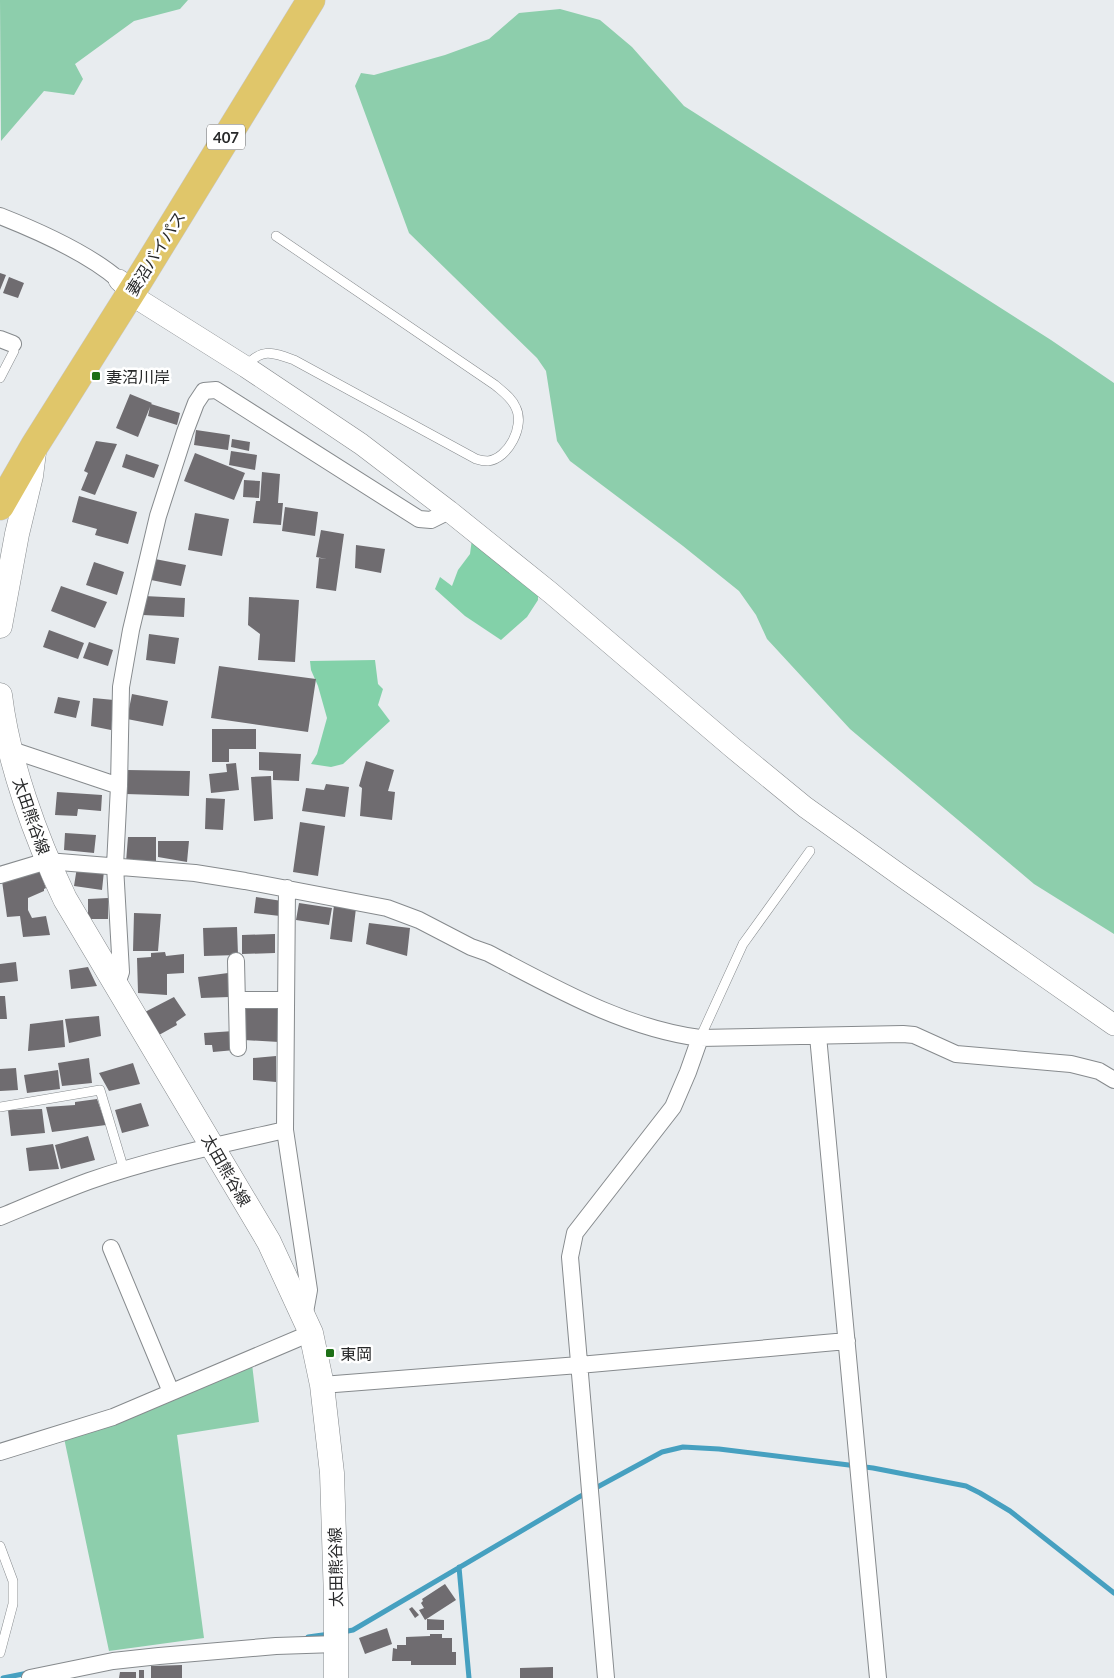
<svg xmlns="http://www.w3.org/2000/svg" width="1114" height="1678" font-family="Lato,'Noto Sans JP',sans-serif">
<rect width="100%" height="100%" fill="#e8ecef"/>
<path fill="#8dceac" d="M0 0H188L180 9 134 21 75 64 83 79 74 95 44 91 1 141Z
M560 9 600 20 632 47 684 106 1051 340 1114 383V934L1034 884 850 729 767 639 756 615 739 591 683 546 570 461 557 441 546 371 537 358 409 233 355 86 361 73 374 75 445 55 489 39 519 13Z
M252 1364 259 1422 177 1435 204 1638 109 1651 64 1438Z"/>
<path fill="#83d1a9" d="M472 539 538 593V600L527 617 501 640 465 616 435 589 440 577 452 586 458 570 470 554Z
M375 660 378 684 383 689 378 705 390 721 343 764 331 767 311 764 317 754 327 718 318 686 311 670 310 661Z"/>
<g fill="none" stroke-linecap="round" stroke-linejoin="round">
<path stroke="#46a0c0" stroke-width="5" d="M459 1567 469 1678
M343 1632 353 1630 579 1497 662 1452 683 1447 719 1449 873 1468 966 1486 980 1493 1010 1511 1114 1593
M308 1637 330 1634
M3 1678 28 1673"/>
</g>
<path fill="#6f6c70" d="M0 273 6 275 0 290Z
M9 277 24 283 18 298 3 293Z
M130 394 152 403 151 404 180 413 177 425 148 416 150 407 138 437 116 428Z
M196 430 230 435 228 450 194 445Z
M232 439 250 442 249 451 231 447Z
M96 441 117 444 95 495 81 490 88 473 84 471Z
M231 451 257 455 255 470 229 465Z
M195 453 245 473 234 500 184 481Z
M126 454 159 465 154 478 122 467Z
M262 472 280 474 278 503H283L281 525 253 523 256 501H260Z
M244 480 260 481 259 498 243 497Z
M79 496 137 512 128 544 95 535 97 529 72 522Z
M285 507 318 512 315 536 282 531Z
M195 513 229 519 222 556 188 550Z
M321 530 344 534 336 591 316 588 319 558 327 559 316 557Z
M356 545 385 549 381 573 355 568Z
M155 559 186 565 181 586 151 580Z
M94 562 124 572 117 595 86 585Z
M61 586 107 602 95 628 51 611Z
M144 596 185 598 184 617 143 615Z
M249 597 299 600 295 662 258 660 260 634 248 625Z
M49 630 84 643 78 659 43 647Z
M149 634 179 638 175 664 146 660Z
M89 642 113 650 108 666 83 658Z
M219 666 316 679 308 732 211 718Z
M132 694 168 701 163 726 127 719Z
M58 697 80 701 76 718 54 713Z
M93 698 114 700 111 730 91 726Z
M212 729H256V749H229V762H212Z
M259 752 301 754 299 781 273 780V771L259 770Z
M366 761 394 770 388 791 395 792 392 820 360 816 362 788 359 786Z
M236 763 239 790 211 793 209 774 227 772 226 764Z
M127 770 190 771 189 796 126 794Z
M271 776 273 819 254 821 251 777Z
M326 784 349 787 345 817 302 811 306 788 324 790Z
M57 792 102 795 101 811 78 809 77 816 55 815Z
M206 798 225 799 223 830 205 829Z
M300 822 325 826 318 876 293 872Z
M65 833 96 835 94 853 64 850Z
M128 837H156V863L126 862Z
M158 841H189L187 862 158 857Z
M77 867 104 871 102 890 74 886Z
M38 868 46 888 44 889V891L28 898V910L32 918 46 916 50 935 23 937 20 916 7 917 2 881Z
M256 897 282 901 280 916 254 913Z
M108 898V919H88V899Z
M299 903 332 908 329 925 296 920Z
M334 905 356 908 352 942 330 939Z
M134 913 161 914 158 951H133Z
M369 923 410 928 407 956 366 944Z
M237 927 238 955 204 956 203 928Z
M275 934V953L242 954V935Z
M165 952 166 956 184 954V973L167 974V995L138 993 137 958 151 957V953Z
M16 962 18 981 0 983V964Z
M88 967 97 986 71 989 69 970Z
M228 973 229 997 201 998 198 977Z
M0 996H5L7 1019H0Z
M174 997 186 1015 176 1022 177 1025 159 1035 143 1013Z
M279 1006V1042L244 1040 240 1007Z
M99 1016 101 1036 69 1043 65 1019Z
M63 1020 65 1047 28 1051 30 1024Z
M234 1031 235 1050 213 1052 212 1045H205L204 1033Z
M276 1056V1082L253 1080V1058Z
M89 1058 92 1083 62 1086 58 1063Z
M133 1063 140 1084 109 1091 99 1073Z
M16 1068 18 1090 0 1091V1069Z
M58 1070 60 1089 27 1093 24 1075Z
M97 1099 106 1125 52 1132 46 1107 75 1105V1102Z
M141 1103 149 1126 122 1133 115 1110Z
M42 1109 45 1133 11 1136 8 1110Z
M88 1136 95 1160 61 1169 55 1145Z
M53 1144 59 1169 29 1171 26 1148Z
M445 1584 456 1600 425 1620 419 1610 424 1608 421 1603 423 1601 422 1599Z
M412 1607 419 1615 415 1618 409 1609Z
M427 1619 444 1620V1630H427Z
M387 1628 392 1644 365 1654 359 1638Z
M430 1634H442V1638H452V1652H456V1665H411V1661H392L393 1648 397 1649V1645H406V1637L430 1636Z
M182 1665V1678H151V1666Z
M553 1667V1678H520V1668Z
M139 1670H144V1678H139Z
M120 1672H136V1678H119Z"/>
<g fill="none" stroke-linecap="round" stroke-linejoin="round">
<defs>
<path id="service" d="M246 366C262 348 272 352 294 360L476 459C479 460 484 461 488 461 508 459 525 426 516 408 512 398 503 392 495 385L276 236
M0 378 14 351 13 344
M700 1038 743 944 810 851
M0 1107 100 1090 124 1170
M0 1546 13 1581V1604L0 1653"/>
<path id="minor" d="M0 216C38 231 88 253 119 280
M0 339 13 344
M9 749 119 786
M0 875 47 861 195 873 245 881 387 908 419 920 471 947 488 953C555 988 624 1028 700 1038L903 1034 914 1035 956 1054 1071 1064 1099 1071 1114 1080
M287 888 285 1130 309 1290 304 1318
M236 961 238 1048
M116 987 121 972 115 866 119 786 121 687 131 630 158 516 185 432 196 403 204 391 216 390 419 519 431 520 449 511
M237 1000H286
M818 1036 878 1678
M0 1217C29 1205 59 1192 89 1181 152 1159 219 1145 285 1130
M111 1248 171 1392
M322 1385 579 1365 847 1341
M0 1452 113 1417 311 1333
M30 1678 113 1661 159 1656 276 1646 336 1644
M606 1678 570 1257 575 1233 673 1107 688 1072 700 1038"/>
<path id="tertiary" d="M119 280 141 301 246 367 361 444 449 511 551 593 733 748 805 807 900 875 1114 1025"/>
<path id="secondary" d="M0 626 17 534 31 476 34 452
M0 695C8 762 36 838 65 899L269 1242 311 1333 322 1385 332 1473 336 1599V1678"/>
<path id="trunk" d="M0 506 35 445 139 280 311 0"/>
</defs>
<use href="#service" stroke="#868a8d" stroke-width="10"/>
<use href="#minor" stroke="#868a8d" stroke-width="18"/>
<use href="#tertiary" stroke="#868a8d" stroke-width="22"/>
<use href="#secondary" stroke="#868a8d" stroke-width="25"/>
<use href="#trunk" stroke="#c7c7c7" stroke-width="29"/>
<use href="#service" stroke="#fff" stroke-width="9"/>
<use href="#minor" stroke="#fff" stroke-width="16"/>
<use href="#tertiary" stroke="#fff" stroke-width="21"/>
<use href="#secondary" stroke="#fff" stroke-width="24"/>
<use href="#trunk" stroke="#e0c66a" stroke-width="28"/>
</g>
<g fill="#1e7017" stroke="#fff" stroke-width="2">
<rect x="91" y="371" width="10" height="10" rx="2.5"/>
<rect x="325" y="1348" width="10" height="10" rx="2.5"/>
</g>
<g text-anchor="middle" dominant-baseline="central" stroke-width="5" stroke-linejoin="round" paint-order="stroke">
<rect fill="#fff" stroke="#686869" stroke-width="1" x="207" y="124.5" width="38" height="25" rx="4"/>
<g font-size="15" font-weight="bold" fill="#272829">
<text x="226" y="137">407</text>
</g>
<g font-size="16" fill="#272829" stroke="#fff">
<text transform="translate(155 253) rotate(-58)">妻沼バイパス</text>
<text transform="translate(32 816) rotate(71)">太田熊谷線</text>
<text transform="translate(227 1170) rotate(60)">太田熊谷線</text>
<text transform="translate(335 1567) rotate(-91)">太田熊谷線</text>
</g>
<g font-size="16" fill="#272829" stroke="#fff" text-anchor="start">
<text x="106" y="376">妻沼川岸</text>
<text x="340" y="1353">東岡</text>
</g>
</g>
</svg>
